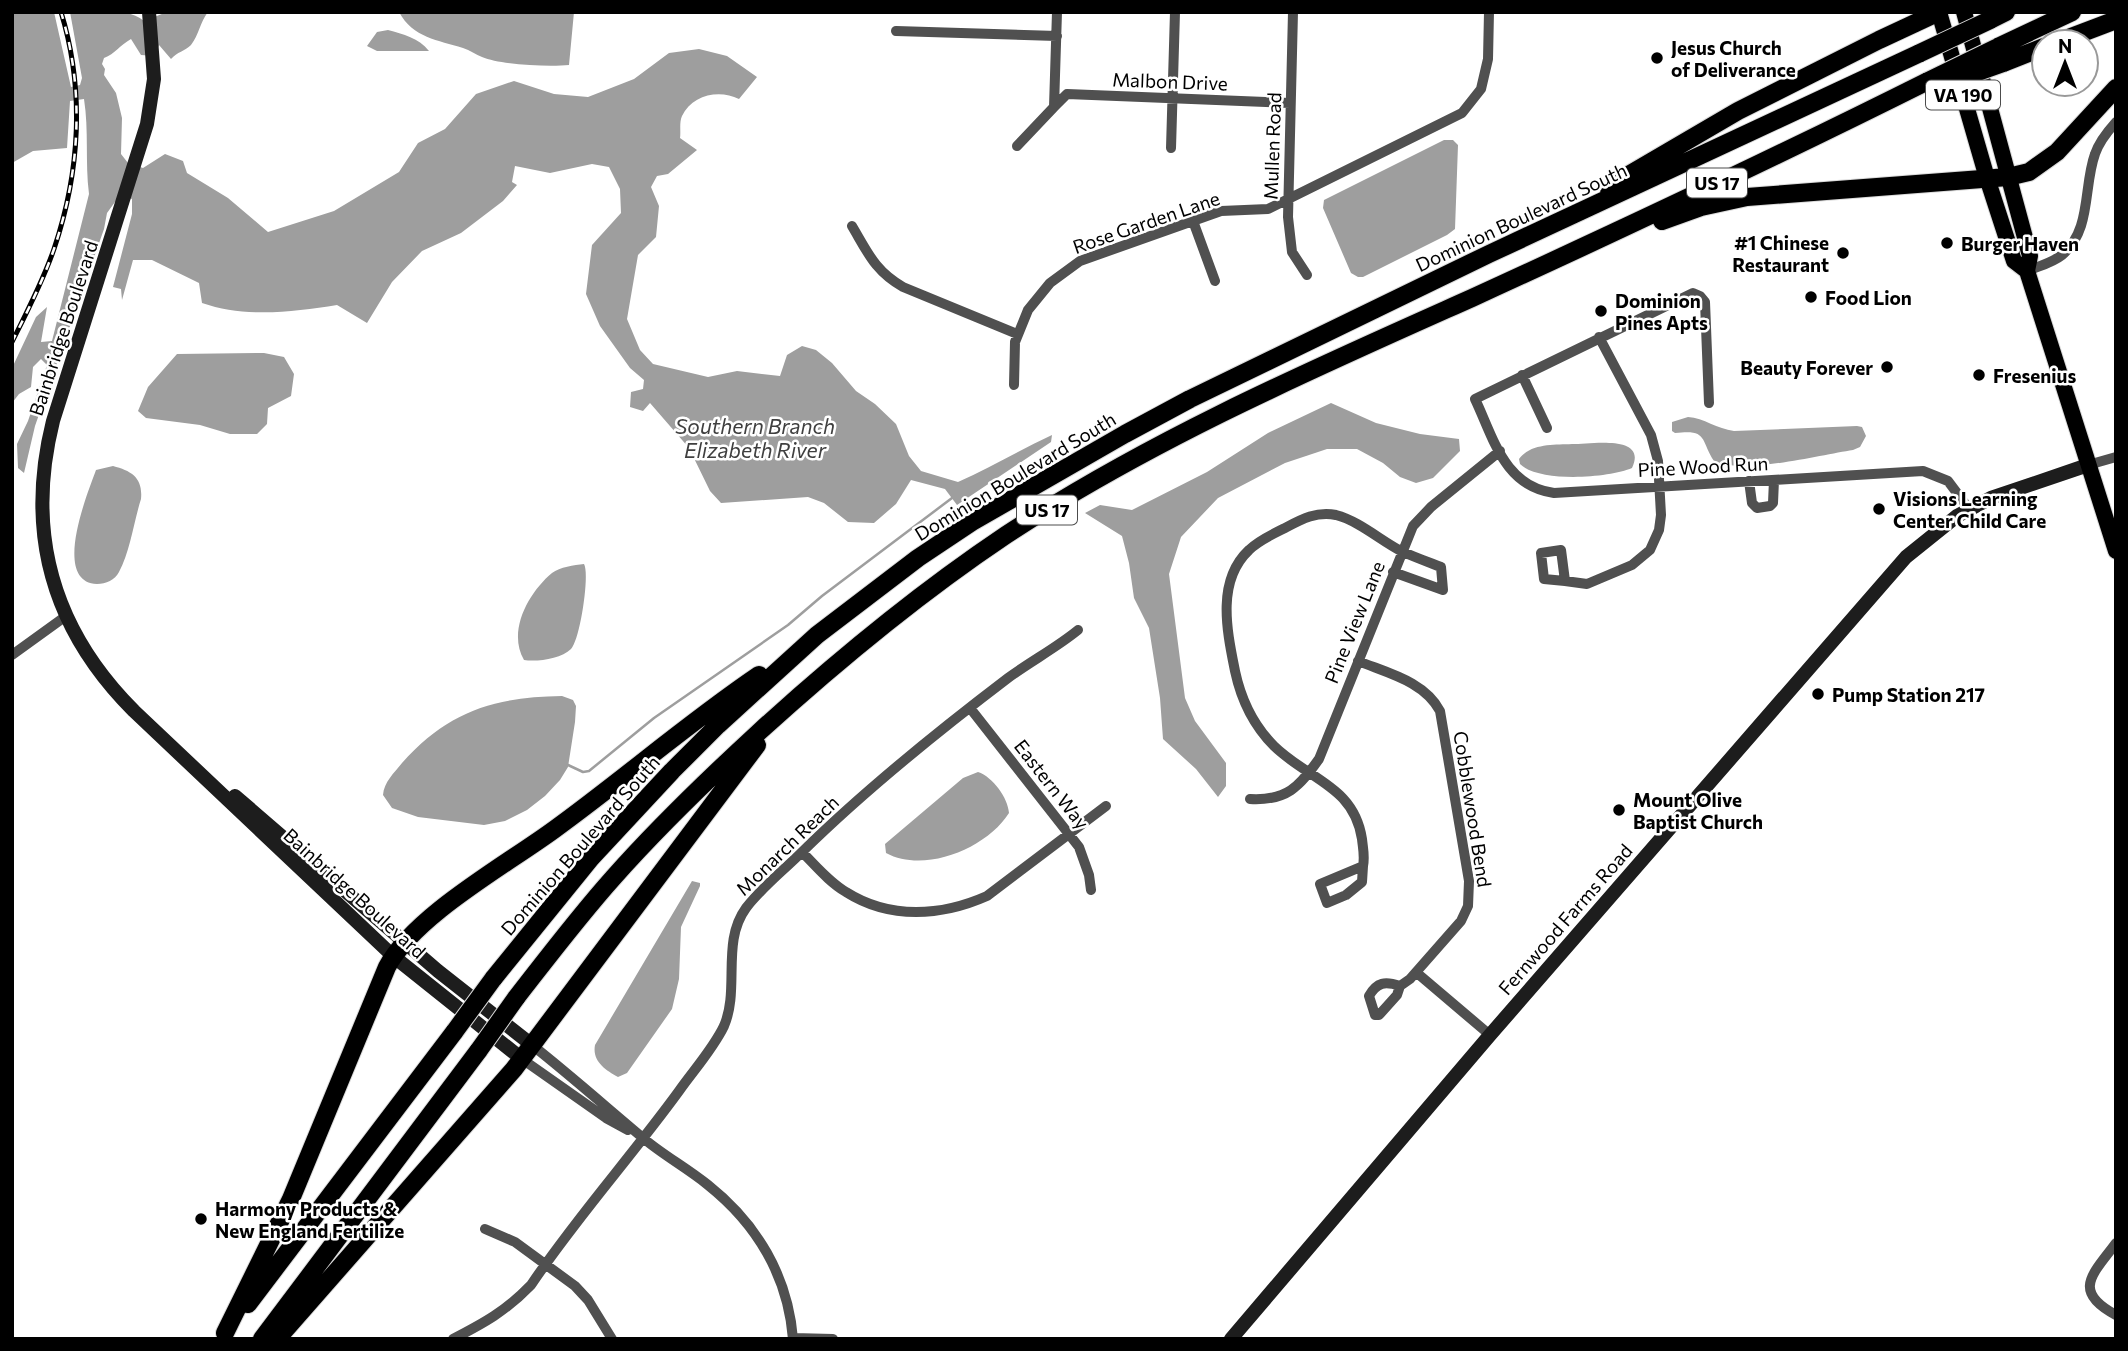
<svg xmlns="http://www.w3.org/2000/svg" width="2128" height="1351" font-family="Commissioner,sans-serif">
<rect width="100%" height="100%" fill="#fff"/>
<path fill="#9e9e9e" d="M18 12H54L71 87 80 85 82 78 70 12C93 12 125 6 144 21L167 12H208C200 22 199 35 191 45 185 51 177 52 171 59L159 45 155 56 141 55 131 39C120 45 115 54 104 58L102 64 105 69 104 75 116 93 122 118 121 154 128 163 143 168 165 154 183 161 187 173 228 198 268 232 334 211 399 172 418 143 445 129 476 94 514 81 554 94 588 97 634 79 669 53 699 49 727 56 757 77 739 99C719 89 692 95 682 116 679 122 681 132 680 138L697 150 668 174 657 176 651 187 659 206 656 237 638 255 627 319 640 350 653 364 708 377 737 371 780 376 787 355 802 346 816 350 832 363 856 391 875 404 896 424 909 456 921 471 958 482C990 468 1020 450 1052 435L1051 442 957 505 945 489 911 480 896 504 874 523 848 522 824 503 808 497 721 503 710 491 689 448 650 403 643 411 630 407 631 392 643 389 644 380 630 368 600 326 586 294 592 245 621 213 620 189 609 167 592 164 550 173 515 166 512 182 517 185 503 201 461 233 422 251 392 282 367 323 337 305C293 312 245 318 202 303L199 283 152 260H133L122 300 121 289 113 287 132 214V199L120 195 107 213 104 229 35 426 24 473 18 468 17 444 28 421 47 365 41 359 33 367 31 387 19 394 12 403V368L36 317 47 307 41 342 52 341 89 194C85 162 89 131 84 99L70 101 67 148 33 151 12 163V14Z
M399 12H574L569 65C549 67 501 65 482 57 476 55 470 50 463 48 438 40 413 38 399 12Z
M388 30C403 34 419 38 429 51H377L367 46 377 32Z
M1444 140H1453L1458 145 1455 229 1447 235 1363 277H1358L1351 273 1323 208 1324 200Z
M264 353 284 357 294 374 291 396 268 408 267 424 257 434H230L200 425 146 418 138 411 148 387 177 354Z
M1331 403 1376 423 1420 434 1459 439 1460 451 1433 478 1416 483 1400 477 1383 463 1357 449H1327L1285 463 1218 498 1181 537 1169 574 1185 698 1195 721 1226 763V786L1218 797 1196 769 1163 739 1160 698 1149 628 1134 598 1129 563 1122 536 1085 513 1100 505 1132 510 1207 472 1268 433Z
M1688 417C1704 418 1717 429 1734 431L1857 426 1862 427 1866 436 1860 447 1853 450C1820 455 1742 475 1714 461 1700 439 1708 429 1675 433L1672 431V422Z
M1572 444C1591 444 1648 434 1632 468 1609 478 1539 483 1520 464L1519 459C1531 443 1554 445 1572 444Z
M113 466C132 471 143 478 141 499 134 521 130 552 119 572 115 580 106 584 97 584 51 582 88 492 96 470Z
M584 564C590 574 580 640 571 649 561 659 537 662 524 660 507 631 529 592 552 573 560 567 574 565 584 564Z
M562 696 573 700 576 706 575 722 568 767 560 780 545 796 527 810 505 821 484 825 418 817 392 808 383 795C384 782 394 773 402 763 448 711 495 697 562 696Z
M978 772C993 777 1008 798 1009 813 987 848 925 874 886 853L885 844 963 778Z
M692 881 700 883V886L681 927 679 979 672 1009 627 1073 618 1077C605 1070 592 1061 595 1045Z"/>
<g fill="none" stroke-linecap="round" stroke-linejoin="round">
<path stroke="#9e9e9e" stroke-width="2.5" d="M568 765 583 772 589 771 654 718 788 625 822 596 952 498"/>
<defs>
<path id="primary" d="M1939 12 1987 178 2014 261 2027 271
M1964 12 2030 256 2027 271 2116 551"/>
<path id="highway" d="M1990 20 2006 12
M2058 42 2116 20
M1998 47 2072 12
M2003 63 2044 47
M1608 187 1738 111 1879 40 1939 12
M1662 221 1701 207 1747 197 2008 177 2029 172 2057 152 2116 88
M493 979 591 858 672 771 718 725 817 635 918 558 972 522 1125 434 1190 399 1489 254 1920 53
M516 998C548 957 579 916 613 878 659 826 708 779 759 732 837 661 918 594 1006 535 1152 439 1313 369 1472 298 1625 228 1778 156 1928 81
M248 1304 455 1031
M225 1333 291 1199 387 967C415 915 506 865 555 829 624 779 688 723 759 675
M262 1339 479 1050
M277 1339 514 1069 757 745"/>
</defs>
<use href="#primary" stroke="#dbdbdb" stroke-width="18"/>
<use href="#highway" stroke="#dbdbdb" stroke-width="20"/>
<path stroke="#505050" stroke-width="10" d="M1293 12 1288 217 1292 252 1307 275
M896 31 1057 36
M1054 107 1067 94 1290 103
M1017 146 1054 107 1057 12
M1171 148 1175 12
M1193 221 1215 281
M852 226C868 253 875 271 903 287L1017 334
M2027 271C2039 266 2052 263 2062 255 2092 230 2083 187 2095 154 2099 142 2107 132 2116 122
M1522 375 1547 428
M1014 385 1015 342 1028 310 1050 283 1080 261 1221 211 1268 209 1462 113 1481 89 1488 59 1489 12
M1709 403 1705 302 1700 296 1693 293 1475 399C1494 439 1504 486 1554 493L1923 471 1948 481 1969 509
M2088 465 2116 457
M1749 481 1752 503 1757 508 1770 506 1773 503 1774 480
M1565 581 1544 579 1541 553 1561 550 1565 581 1587 584 1632 565 1650 550 1659 530 1661 515 1658 461 1651 435 1599 337
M12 655 66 616
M1358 661C1387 673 1424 681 1440 711L1469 881 1468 906 1461 921 1410 979 1400 986C1385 981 1377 982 1369 996L1375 1015H1379L1397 995 1400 986
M970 708 1079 847 1089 875 1091 890
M1250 799C1287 801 1299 787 1319 759L1413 526 1431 507 1500 451
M802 852C816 866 829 882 846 892 890 920 942 916 987 896L1106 806
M1363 866 1362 882 1346 895 1327 903 1320 884 1363 866C1365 856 1363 849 1362 839 1354 786 1309 780 1274 746 1254 726 1241 699 1235 671 1227 631 1216 581 1249 550 1259 540 1273 534 1285 528 1302 519 1317 511 1336 515 1359 521 1380 540 1401 551 1414 557 1428 562 1441 567L1443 590 1393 572
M1417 973 1490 1035
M532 1045C570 1075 606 1107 643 1138 663 1155 687 1168 708 1185 757 1224 788 1276 793 1339
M522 1059 606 1118 628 1130
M485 1229 515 1242 575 1286 588 1300 612 1339
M2116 1243C2093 1274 2071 1291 2116 1315
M793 1338 833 1339
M453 1339C484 1323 506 1311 531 1285 576 1218 631 1157 679 1091 693 1071 713 1049 724 1026 740 989 721 942 746 908 762 887 784 870 802 852 866 789 937 732 1008 678 1031 661 1056 648 1078 630"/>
<path stroke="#1d1d1d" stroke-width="14" d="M149 12 154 79 147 124 53 421C25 533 53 630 134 711L393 956 522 1059
M235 796 438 971 532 1045
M1231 1339 1490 1035 1906 557 1957 516 1991 498 2088 465"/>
<use href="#primary" stroke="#000" stroke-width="16"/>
<use href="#highway" stroke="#000" stroke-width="18"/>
<defs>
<path id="rail" d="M12 342C27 312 43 281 54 249 80 172 85 90 61 12"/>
</defs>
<use href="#rail" stroke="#000" stroke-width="5"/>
<use href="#rail" stroke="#fff" stroke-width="2.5" stroke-dasharray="8" stroke-linecap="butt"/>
<defs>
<path id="highway-bridge" d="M1920 53 1990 20
M1928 81 1998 47
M1941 85 2003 63
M455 1031 493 979
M479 1050 516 998"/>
</defs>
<use href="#highway-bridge" stroke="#dbdbdb" stroke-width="20" stroke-linecap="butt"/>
<use href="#highway-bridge" stroke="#000" stroke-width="18"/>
</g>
<g fill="#000" stroke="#fff" stroke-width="2.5">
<circle cx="1657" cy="58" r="7"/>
<circle cx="1947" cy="243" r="7"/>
<circle cx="1843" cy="253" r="7"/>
<circle cx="1811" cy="297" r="7"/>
<circle cx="1601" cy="311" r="7"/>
<circle cx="1887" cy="367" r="7"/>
<circle cx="1979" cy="375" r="7"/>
<circle cx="1879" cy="509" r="7"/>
<circle cx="1818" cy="694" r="7"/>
<circle cx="1619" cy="810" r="7"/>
<circle cx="201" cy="1219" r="7"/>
</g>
<g text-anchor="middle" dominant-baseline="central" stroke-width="5" stroke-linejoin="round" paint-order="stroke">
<g fill="#fff" stroke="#4c4c4c" stroke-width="2">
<rect x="1926" y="80.5" width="74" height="29" rx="5"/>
<rect x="1687" y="168.5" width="60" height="29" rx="5"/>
<rect x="1017" y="495.5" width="60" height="29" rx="5"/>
</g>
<g font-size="18" font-weight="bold" fill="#000">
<text x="1963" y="95">VA 190</text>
<text x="1717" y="183">US 17</text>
<text x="1047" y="510">US 17</text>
</g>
<g font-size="19" font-weight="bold" fill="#000" stroke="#fff" text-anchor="start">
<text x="1671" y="47">Jesus Church<tspan x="1671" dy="22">of Deliverance</tspan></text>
<text x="1829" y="242" text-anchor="end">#1 Chinese<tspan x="1829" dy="22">Restaurant</tspan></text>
<text x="1961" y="243">Burger Haven</text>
<text x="1825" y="297">Food Lion</text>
<text x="1615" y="300">Dominion<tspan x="1615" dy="22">Pines Apts</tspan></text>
<text x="1873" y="367" text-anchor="end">Beauty Forever</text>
<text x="1993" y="375">Fresenius</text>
<text x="1893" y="498">Visions Learning<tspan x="1893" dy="22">Center Child Care</tspan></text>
<text x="1832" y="694">Pump Station 217</text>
<text x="1633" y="799">Mount Olive<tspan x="1633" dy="22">Baptist Church</tspan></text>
<text x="215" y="1208">Harmony Products &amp;<tspan x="215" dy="22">New England Fertilize</tspan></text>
</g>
<g font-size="19" fill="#000" stroke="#fff">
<text transform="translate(1170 81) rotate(2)">Malbon Drive</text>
<text transform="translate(1272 146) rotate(-88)">Mullen Road</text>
<text transform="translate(1521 217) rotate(-25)">Dominion Boulevard South</text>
<text transform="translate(1146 222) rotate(-19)">Rose Garden Lane</text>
<text transform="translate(63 328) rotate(-72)">Bainbridge Boulevard</text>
<text transform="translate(1703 466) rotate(-3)">Pine Wood Run</text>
<text transform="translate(1015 476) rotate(-31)">Dominion Boulevard South</text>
<text transform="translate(1354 622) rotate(-68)">Pine View Lane</text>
<text transform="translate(1052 784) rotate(52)">Eastern Way</text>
<text transform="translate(1473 809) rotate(81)">Cobblewood Bend</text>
<text transform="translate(580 845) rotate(-49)">Dominion Boulevard South</text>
<text transform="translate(787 845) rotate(-44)">Monarch Reach</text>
<text transform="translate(355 893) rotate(42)">Bainbridge Boulevard</text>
<text transform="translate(1565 919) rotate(-49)">Fernwood Farms Road</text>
</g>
<g font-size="21" font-style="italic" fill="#3f3f3f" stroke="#fff">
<text x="755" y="425">Southern Branch<tspan x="755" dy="24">Elizabeth River</tspan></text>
</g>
</g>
<rect width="2128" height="1351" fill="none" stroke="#000000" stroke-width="28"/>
<g transform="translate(2065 63)"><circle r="33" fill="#ffffff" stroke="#999999" stroke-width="2"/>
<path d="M0-5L12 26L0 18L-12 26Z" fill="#000000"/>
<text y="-10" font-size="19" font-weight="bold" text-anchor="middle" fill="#000000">N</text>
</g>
</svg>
